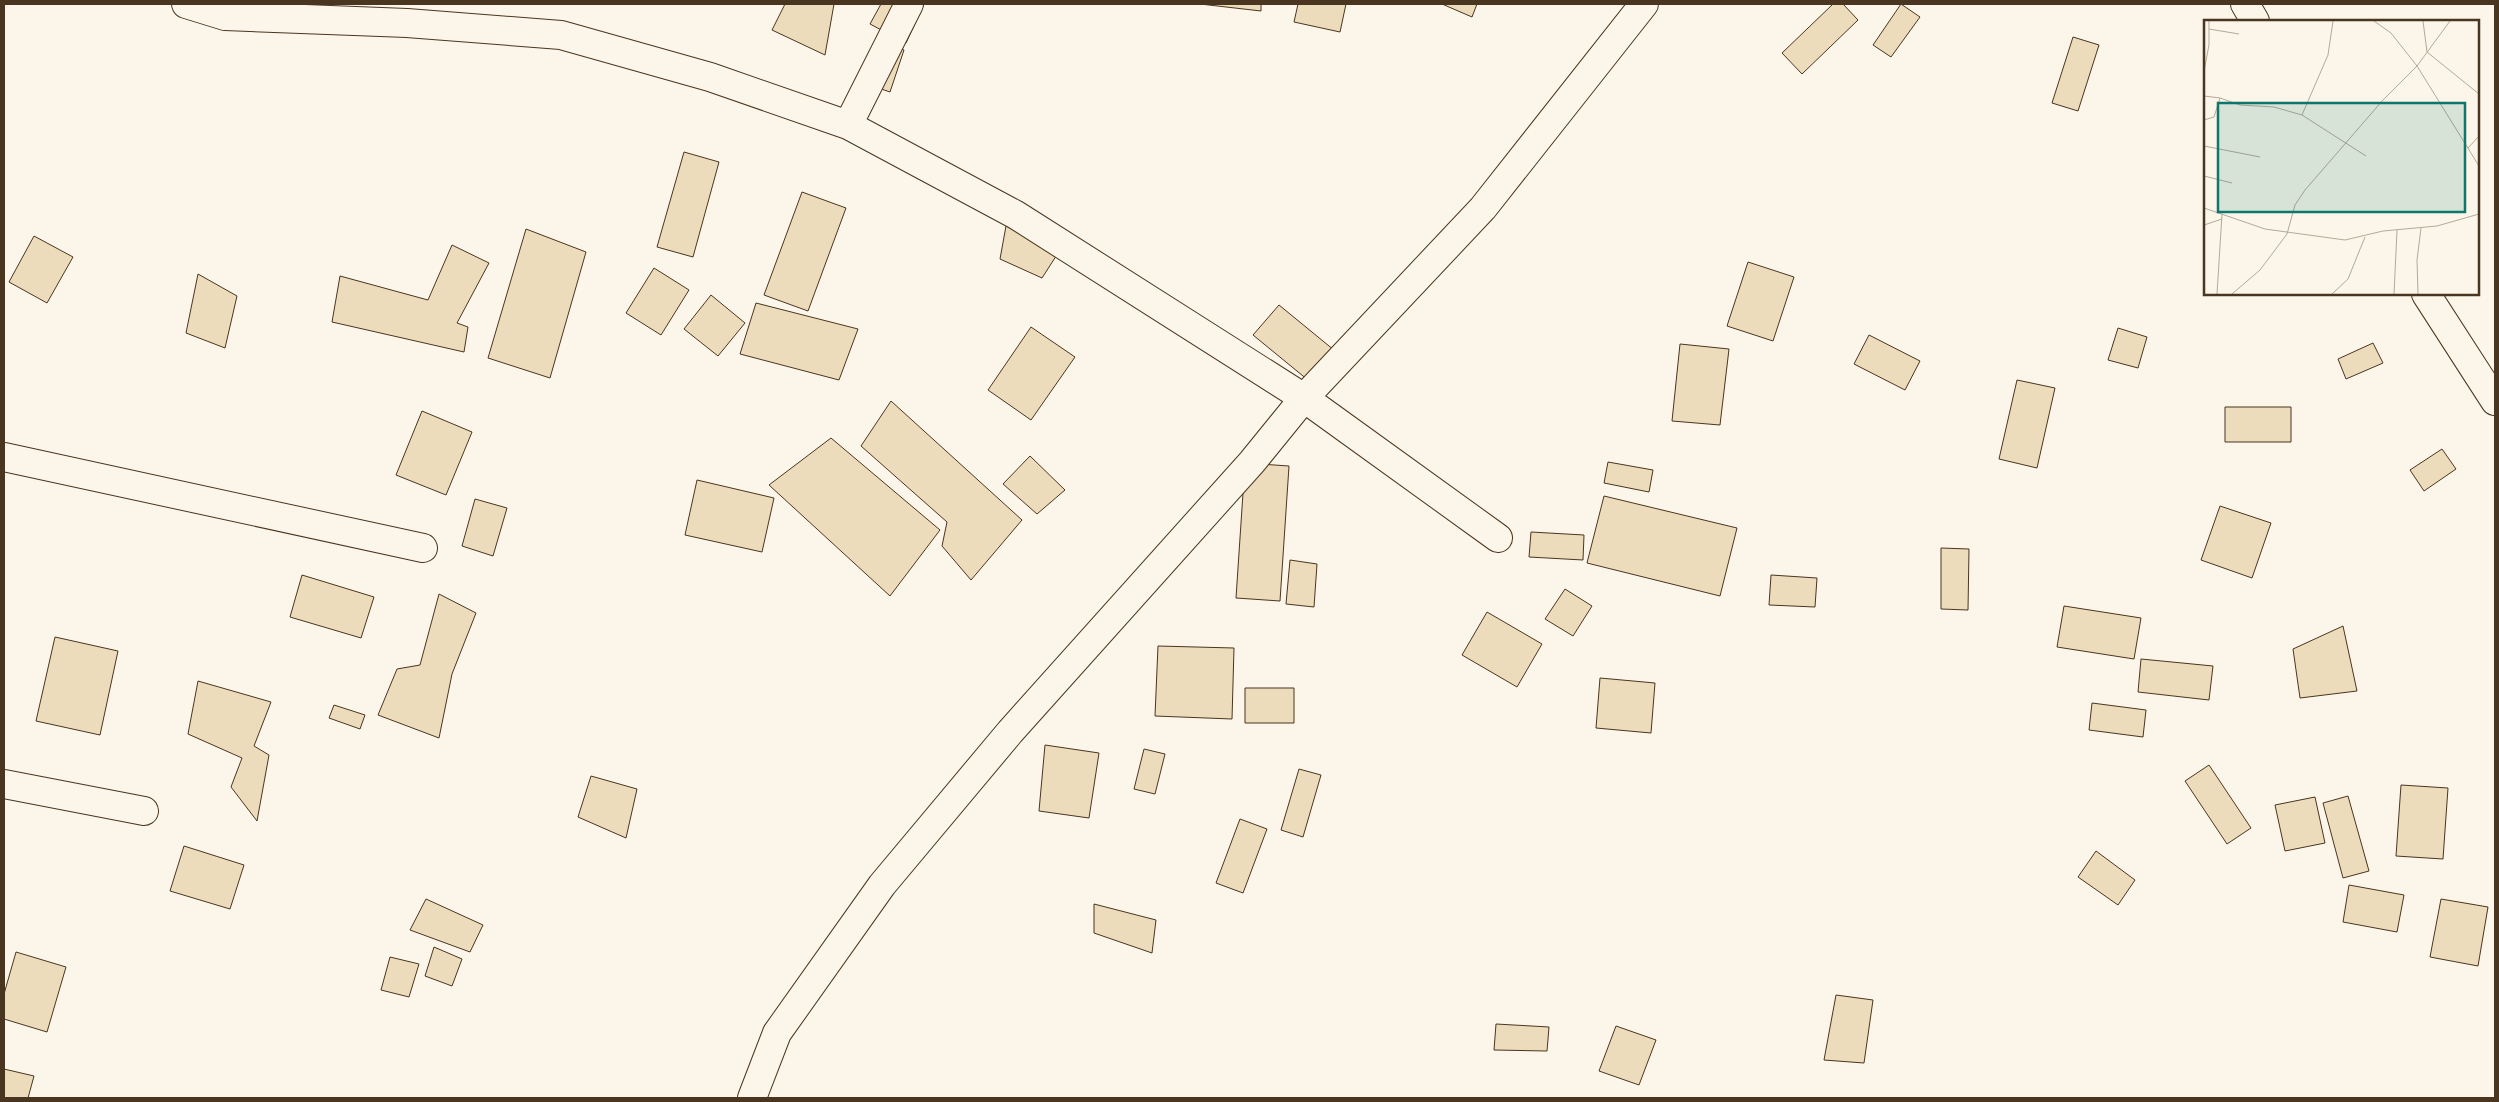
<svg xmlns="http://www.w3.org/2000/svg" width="2499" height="1102" font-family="Barlow,sans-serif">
<rect width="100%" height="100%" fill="#fbf6e9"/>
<path fill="#ecdcbc" stroke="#4a3520" d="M785 4H834L825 55 772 30Z
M881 4H924L906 43 870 24Z
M1200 4H1261V11Z
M1298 4H1346L1340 32 1294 22Z
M1442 4H1477L1472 17Z
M1833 4H1843L1858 20 1802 74 1782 53Z
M1901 4 1920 17 1891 57 1873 45Z
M2073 37 2099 45 2078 111 2052 103Z
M875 40 904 50 890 92 861 82Z
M684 152 719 162 693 257 657 247Z
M802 192 846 208 808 311 764 295Z
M1006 226 1060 250 1042 278 1000 259Z
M526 229 586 252 550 378 488 358Z
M34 236 73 257 47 303 9 282Z
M452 245 489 263 457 323 468 327 464 352 332 322 340 276 428 300Z
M1748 262 1794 277 1773 341 1727 326Z
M654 268 689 290 661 335 626 313Z
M198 274 237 296 225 348 186 333Z
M711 295 745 323 718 356 684 329Z
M756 303 858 329 839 380 740 354Z
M1279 305 1340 355 1314 385 1253 335Z
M1031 327 1075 357 1031 420 988 390Z
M2118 328 2147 337 2138 368 2108 360Z
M1869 335 1920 361 1905 390 1854 364Z
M2373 343 2383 363 2346 379 2338 359Z
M1680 344 1729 349 1720 425 1672 421Z
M2017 380 2055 388 2037 468 1999 459Z
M891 401 1022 520 971 580 942 546 947 522 861 446Z
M2225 407H2291V442H2225Z
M422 411 472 432 446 495 396 475Z
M831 438 940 530 890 596 769 485Z
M2442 449 2456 469 2424 491 2410 470Z
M1030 456 1065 490 1037 514 1003 484Z
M1608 462 1653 470 1649 492 1604 483Z
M1245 463 1289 466 1280 601 1236 598Z
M697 480 774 498 762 552 685 535Z
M1604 496 1737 528 1720 596 1587 563Z
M475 499 507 508 493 556 462 546Z
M2220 506 2271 523 2252 578 2201 560Z
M1531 532 1584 535 1583 560 1529 557Z
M1941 548 1969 549 1968 610 1941 609Z
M1290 560 1317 564 1314 607 1286 604Z
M302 575 374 597 361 638 290 617Z
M1771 575 1817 578 1815 607 1769 605Z
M1565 589 1592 606 1573 636 1545 619Z
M439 594 476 613 452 674 439 738 378 715 397 669 420 665Z
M2064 606 2141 618 2134 659 2057 647Z
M1487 612 1542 644 1517 687 1462 655Z
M2343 626 2357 691 2300 698 2293 649Z
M55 637 118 651 100 735 36 721Z
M1158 646 1234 648 1232 719 1155 716Z
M2141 659 2213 666 2209 700 2138 692Z
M1600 678 1655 683 1651 733 1596 728Z
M198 681 271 702 254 746 269 755 257 821 231 787 242 758 188 734Z
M1245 688H1294V723H1245Z
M2092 703 2146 710 2143 737 2089 730Z
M334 705 365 715 360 729 329 718Z
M1045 745 1099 753 1089 818 1039 811Z
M1144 749 1165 754 1155 794 1134 789Z
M2209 765 2251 828 2227 844 2185 781Z
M1299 769 1321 775 1303 837 1281 830Z
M591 776 637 789 626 838 578 817Z
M2401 785 2448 788 2443 859 2396 856Z
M2348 796 2369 871 2343 878 2323 803Z
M2315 797 2325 843 2285 851 2275 805Z
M1240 819 1267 829 1243 893 1216 883Z
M184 846 244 865 230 909 170 891Z
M2096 851 2135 880 2118 905 2078 877Z
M2349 885 2404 895 2397 932 2343 922Z
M426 899 483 925 470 952 410 930Z
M2441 899 2488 907 2478 966 2430 957Z
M1094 904 1156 920 1152 953 1094 933Z
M434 947 462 959 452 986 425 976Z
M16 952 66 967 47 1032 4 1019V994Z
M390 957 419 964 409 997 381 990Z
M1836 995 1873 1000 1864 1063 1824 1060Z
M1496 1024 1549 1027 1547 1051 1494 1050Z
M1616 1026 1656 1040 1639 1085 1599 1071Z
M4 1069 34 1076 28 1098H4Z"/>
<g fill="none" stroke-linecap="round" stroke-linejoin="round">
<defs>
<path id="minor" d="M186 4 225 16 407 23 561 35 710 77 848 125 1016 215 1304 398 1498 538
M848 125 909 4
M4 457 423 548
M4 784 144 811
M752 1098 777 1033 882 885 1010 732 1252 462 1304 398 1483 208 1644 4"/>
<path id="major" d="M2245 4 2255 21
M2426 294 2495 401"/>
</defs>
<use href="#minor" stroke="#4a3520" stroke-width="30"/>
<use href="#major" stroke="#4a3520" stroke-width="30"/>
<use href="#minor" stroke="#fbf6e9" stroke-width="28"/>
<use href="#major" stroke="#fbf6e9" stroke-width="28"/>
</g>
<g transform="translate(2204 20)">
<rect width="275" height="275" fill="#fbf6e9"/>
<path fill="none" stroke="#b4a999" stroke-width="1" d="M170 1 187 13 213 46 275 146M219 1 223 32 275 74M5 9 35 14M0 51 5 25V1M0 76 16 78M98 95 124 35 129 1M0 100 10 97 16 78 36 85 70 87 98 95 162 136M0 126 56 137M264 128 275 116M0 156 28 163M0 188 61 209 141 220 179 211 233 206 275 194M0 205 18 199M13 274 18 194M28 274 56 250 83 214 91 185 101 170 179 80 213 46 246 1M128 274 144 259 161 217M190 274 193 210M214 274 213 240 217 208"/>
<path fill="#0f766e" fill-opacity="0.15" stroke="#0f766e" stroke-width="2.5" d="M14 83H261V192H14Z"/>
<rect width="275" height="275" fill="none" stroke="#4a3520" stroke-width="2.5"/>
</g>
<rect width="2499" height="1102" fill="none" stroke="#4a3520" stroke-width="10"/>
</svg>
